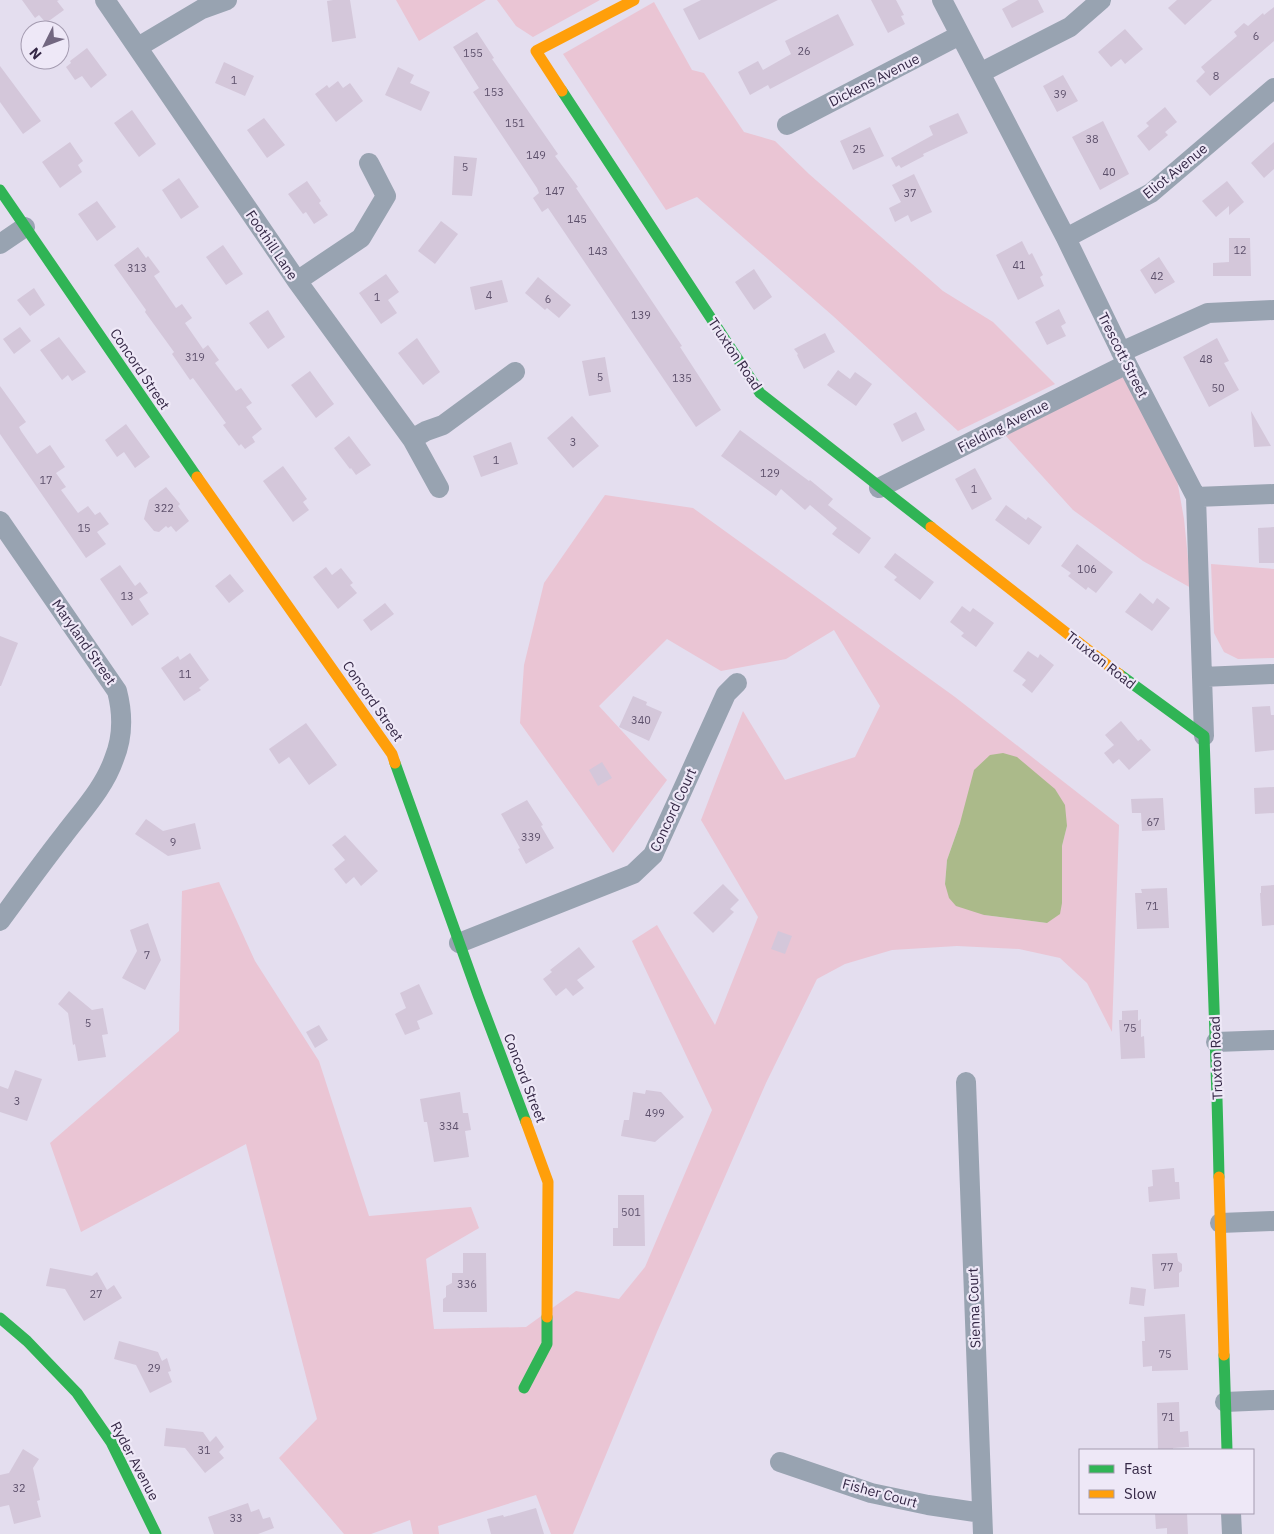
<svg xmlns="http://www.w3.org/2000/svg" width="1274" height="1534" font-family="'IBM Plex Sans',sans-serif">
<rect width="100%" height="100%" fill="#e4deef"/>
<path fill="#eac5d4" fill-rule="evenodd" d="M396 0H486L419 41Z
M497 0H600L533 37 516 26Z
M654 2 692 70 704 73 744 132 775 141 809 174 943 291 993 322 1055 384 958 431 833 316 697 197 666 210 563 54Z
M1122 370 1176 474 1184 519 1191 588 1143 561 1073 510 1005 435Z
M605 495 693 508 955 697 1119 825 1112 1032 1087 983 1060 958 1019 949 957 946 892 950 845 964 817 979 766 1083 657 1332 573 1534H551L536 1495 438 1526 439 1534H413L410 1520 371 1534H344L279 1458 317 1419 246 1144 81 1232 50 1143 179 1031 182 891 219 882 255 961 319 1061 369 1216 471 1207 479 1228 426 1259 434 1329 526 1327 576 1291 619 1299 645 1267 712 1110 632 941 657 925 715 1025 758 917 701 820 743 711 785 780 855 757 880 706 834 630 786 659 721 671 667 639 599 706 667 780 613 853 520 723 524 665 544 583ZM960 823 1067 826 1062 846 1061 880 1047 923 984 915 945 884 947 860Z
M1211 564 1274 569V658L1238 659 1224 652 1214 633Z"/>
<path fill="#abba8a" d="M1003 753 1017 757 1055 789 1065 805 1067 826 1062 846V903L1060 914 1047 923 984 915 956 906 949 898 945 884 947 860 960 823 974 770 990 755Z"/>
<path fill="#d4c7da" d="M22 0H59L57 1 64 10 46 23 39 15 35 18Z
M333 0H350L356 38 332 42 327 1Z
M701 0H778L699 40 683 9Z
M871 0H896L904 15 901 16 905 24 888 33Z
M1018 0H1038L1044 12 1012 28 1002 9Z
M1177 0H1212L1185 25 1168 8Z
M1274 7V41L1210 96 1196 81 1205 72 1201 67 1237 36 1234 32 1244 23 1248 26 1263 13 1264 15Z
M838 14 854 45 770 89 768 85 750 95 738 72 758 61 763 70 791 54 785 41Z
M1125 29 1143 49 1125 64 1121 59 1111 67 1098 52Z
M477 32 494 58 492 59 558 154 555 156 578 187 576 188 682 346 680 347 721 410 696 427 548 208 542 212 533 198 539 193 537 188 473 92 479 88 453 47Z
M87 48 107 75 91 88 82 76 75 80 66 67 71 63 70 61Z
M224 62 254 76 245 96 215 83Z
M0 66 41 121 23 134 0 102Z
M398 67 414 75 410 83 430 92 421 111 385 95Z
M1063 75 1078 101 1057 112 1043 86Z
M338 81 343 88 350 83 363 101 336 122 315 94 327 85 329 88Z
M1165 107 1177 122 1165 132 1168 135 1149 151 1137 136 1149 126 1146 123Z
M132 110 156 144 139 157 114 123Z
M958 113 968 133 923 154 924 156 901 168 899 165 896 167 891 158 933 135 929 126Z
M264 118 285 145 267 158 247 130Z
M1103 121 1129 174 1100 190 1072 137Z
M870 127 884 156 853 170 840 141Z
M70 142 83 161 78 165 82 172 60 188 42 162Z
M1274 142V169L1264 178 1251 163Z
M454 156 477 158 472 196 452 195Z
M914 174 932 212 911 222 908 215 895 222 889 208 901 202 892 185Z
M179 178 199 207 181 219 162 190Z
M307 181 321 201 319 203 328 215 314 224 306 212 303 214 288 194Z
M1227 181 1244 202 1229 215V206L1216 217 1202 201Z
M97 201 116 227 97 241 78 214Z
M441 221 458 234 435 264 418 251Z
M1229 238H1250L1251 276H1213V263L1229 262Z
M1022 241 1029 255 1032 253 1043 275 1040 277 1044 286 1018 300 996 255Z
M223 245 243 274 226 285 206 257Z
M138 247 146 258 148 256 160 272 154 276 176 308 182 304 192 318 185 323 203 349 208 345 219 360 215 363 236 391 241 388 252 403 246 407 262 429 252 437 255 442 245 449 241 444 239 446 223 425 226 423 193 378 190 380 172 354 174 352 145 312 146 310 114 265Z
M1159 257 1175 282 1155 294 1140 270Z
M754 269 772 297 754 310 735 282Z
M386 274 399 292 388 300 397 313 381 324 359 293Z
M538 277 571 305 559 318 547 308 545 310 525 293Z
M502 280 508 302 475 310 470 287Z
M34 288 45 305 30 316 17 300Z
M1059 309 1066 323 1061 326 1066 336 1047 345 1035 322Z
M268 310 285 337 268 349 249 323Z
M20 327 31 341 14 354 3 339Z
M825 333 835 352 804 369 797 355 798 354 794 349Z
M59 337 86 372 72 381 68 375 62 380 40 350Z
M417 338 440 372 423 385 398 353Z
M1217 338 1229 361 1224 363 1239 390 1209 407 1183 357Z
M605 357 611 392 589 396 582 361Z
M838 370 850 379 855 372 872 384 856 406 827 385Z
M310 371 334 404 316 418 291 385Z
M0 386 26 422 19 427 21 431 37 454 50 445 65 467 56 473 66 487 61 490 78 513 88 506 95 515 100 512 109 524 97 532 106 544 86 558 0 434Z
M1251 411 1271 446 1254 447Z
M916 412 925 430 902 442 893 424Z
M572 416 599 446 573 468 547 438Z
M126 424 150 457 135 468 124 452 117 457 105 440Z
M740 430 809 481 810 480 833 499 828 505 871 538 859 554 832 534 837 528 810 505 805 510 781 489 776 496 721 456Z
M349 436 371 465 356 475 351 468 350 469 334 448Z
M511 442 518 464 481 477 473 456Z
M283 466 307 499 303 502 309 510 293 522 263 481Z
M975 468 992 499 972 510 955 479Z
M166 487 180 504 178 506 189 521 176 532 171 526 168 528 166 526 159 532 154 531 144 519 149 500Z
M1006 505 1026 520 1028 517 1042 527 1029 545 995 520Z
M1274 527V563H1259L1258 528Z
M1077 544 1113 572 1096 593 1088 587 1086 590 1068 576 1071 573 1061 566Z
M895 553 934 582 920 600 894 580 897 577 884 567Z
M120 565 135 586 140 582 148 593 139 599 149 614 132 626 100 579Z
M326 567 332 575 341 568 353 583 350 585 357 593 338 609 313 577Z
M230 574 244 591 229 603 215 586Z
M1140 593 1153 604 1157 598 1170 608 1152 631 1125 612Z
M385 603 394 614 371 631 363 620Z
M962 606 970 612 973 608 994 623 976 647 961 636 964 633 950 622Z
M0 636 18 643 1 686H0Z
M1028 651 1038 658 1040 654 1054 665 1032 693 1022 685 1026 680 1013 671Z
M190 653 209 680 199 688 201 690 184 701 161 668 178 656 180 660Z
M633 696 647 702 646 705 662 712 649 741 619 727Z
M1270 706 1271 715H1274V750L1255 752 1252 707Z
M1121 721 1138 741 1141 739 1151 750 1129 770 1119 759 1113 764 1104 753 1114 745 1105 735Z
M306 723 337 765 309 785 289 757 279 764 269 749Z
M602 762 612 778 598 786 589 770Z
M1274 787V813L1255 814 1254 788Z
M1163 798 1165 830 1142 831 1141 813H1132L1131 799Z
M527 800 543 825 541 826 554 848 526 864 518 849 520 848 501 814Z
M146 819 163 831 195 823 201 849 168 856 135 834Z
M345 835 378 871 361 886 354 877 346 884 334 869 345 860 332 845Z
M723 884 739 900 730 909 734 912 713 933 693 913Z
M1274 885V925L1262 926 1260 893H1261V886Z
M1167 888 1169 928 1137 929 1135 893H1142L1141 889Z
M148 923 161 960 145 990 122 978 137 951 130 930Z
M778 931 792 936 785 954 771 949Z
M579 947 595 967 577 980 584 988 573 996 566 988 556 996 543 979 552 972 550 970Z
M419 984 433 1014 417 1021 420 1029 405 1035 395 1014 406 1008 400 993Z
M69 991 92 1010 103 1008 108 1034 102 1035 106 1057 78 1061 75 1044 73 1045 68 1013 58 1004Z
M1138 1010V1021L1141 1019V1037L1144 1036 1145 1058 1121 1059 1119 1020H1122V1011Z
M319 1025 328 1040 315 1048 306 1032Z
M15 1070 42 1079 27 1121 0 1112V1086L8 1089Z
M646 1090 661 1092 684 1117 655 1142 621 1136 624 1120H629L633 1092 645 1094Z
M460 1092 463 1113H468L471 1130 465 1131 469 1157 434 1162 427 1122H424L420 1099Z
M1174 1168 1175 1182H1179L1180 1199 1149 1202 1148 1187 1153 1186 1152 1170Z
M618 1195H644L645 1246H613V1228H618Z
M463 1253H486L487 1312H443V1299L446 1297V1286L452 1283V1273H463Z
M1177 1253 1178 1261 1182 1264V1271L1179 1273V1287L1154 1289 1152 1254Z
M50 1268 92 1276 97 1272 107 1290 114 1285 122 1298 84 1321 65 1289 46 1286Z
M1131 1287 1146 1289 1144 1306 1129 1304Z
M1185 1314 1188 1370 1152 1371V1366L1143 1367 1142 1341H1145L1144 1317Z
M119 1341 158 1352 162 1361 167 1358 171 1371 168 1372 172 1382 150 1393 136 1365 114 1359Z
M1179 1402 1180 1432 1188 1431 1189 1447 1173 1448V1450H1158L1157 1403Z
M166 1428 203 1432 210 1442 216 1436 224 1447 219 1452 224 1458 205 1473 185 1448 164 1446Z
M23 1449 39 1459 33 1468 40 1500 37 1501 41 1517 14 1524 9 1505 0 1507V1475L9 1473Z
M248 1503 251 1512 259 1509 263 1519 270 1517 274 1528 258 1534H214L208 1517Z
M536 1508 544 1534H491L487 1519 503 1515 504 1517Z
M1155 1513H1187L1188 1534H1167V1528L1156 1529Z"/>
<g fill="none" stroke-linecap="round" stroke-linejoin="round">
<path stroke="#98a3b1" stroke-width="20" d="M105 0 297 281 412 439 439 488
M942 0 1066 238 1127 364 1196 497 1204 736
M138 47 202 9 227 0
M980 73 1070 27 1101 0
M787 125 960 35
M1066 238 1151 193 1274 88
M0 244 25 227
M297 281 361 238 386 196 369 163
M1121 352 1208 313 1274 310
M412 439 426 431 443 425 515 372
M879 488 1127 364
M1196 497 1274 494
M0 521 117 691C123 714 123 737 114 759 104 788 82 811 64 835 42 863 21 892 0 921
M1202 677 1274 674
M459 943 633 874 653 855 726 694 737 683
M1216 1042 1274 1040
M966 1082 983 1534
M1220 1223 1274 1221
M1225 1402 1274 1400
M780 1462 871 1493 928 1505 982 1513
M1231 1513 1232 1534"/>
<path stroke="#30b455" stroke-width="11" d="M562 91 760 393 931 527
M0 190 197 477
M1119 674 1204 736C1209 883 1216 1030 1219 1177
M395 763 478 995 526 1122
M0 1318 27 1341 77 1393 111 1442 156 1534
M1224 1355 1227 1450
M524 1388 547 1344V1317"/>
<path stroke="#ff9f0a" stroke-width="11" d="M562 91 536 51 634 0
M197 477 392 754 395 763
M931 527 1119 674
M526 1122 548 1182 547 1317
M1219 1177 1224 1355"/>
</g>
<g text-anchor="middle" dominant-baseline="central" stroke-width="4.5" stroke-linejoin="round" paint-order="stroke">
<g font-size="11" fill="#5d506b">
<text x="1256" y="36">6</text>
<text x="804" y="51">26</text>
<text x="473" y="53">155</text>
<text x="1216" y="76">8</text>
<text x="234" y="80">1</text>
<text x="494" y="92">153</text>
<text x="1060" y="94">39</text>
<text x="515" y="123">151</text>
<text x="1092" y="139">38</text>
<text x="859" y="149">25</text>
<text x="536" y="155">149</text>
<text x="465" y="167">5</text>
<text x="1109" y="172">40</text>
<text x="555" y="191">147</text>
<text x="910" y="193">37</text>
<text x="577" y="219">145</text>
<text x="1240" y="250">12</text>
<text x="598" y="251">143</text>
<text x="1019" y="265">41</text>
<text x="137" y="268">313</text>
<text x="1157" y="276">42</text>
<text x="489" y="295">4</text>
<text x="377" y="297">1</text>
<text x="548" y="299">6</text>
<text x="641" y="315">139</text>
<text x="195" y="357">319</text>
<text x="1206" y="359">48</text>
<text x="600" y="377">5</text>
<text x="682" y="378">135</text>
<text x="1218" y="388">50</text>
<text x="573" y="442">3</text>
<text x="496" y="460">1</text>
<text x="770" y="473">129</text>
<text x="46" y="480">17</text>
<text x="974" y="489">1</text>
<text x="164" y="508">322</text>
<text x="84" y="528">15</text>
<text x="1087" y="569">106</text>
<text x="127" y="596">13</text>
<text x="185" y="674">11</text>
<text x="641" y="720">340</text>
<text x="1153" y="822">67</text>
<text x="531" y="837">339</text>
<text x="173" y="842">9</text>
<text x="1152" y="906">71</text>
<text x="147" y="955">7</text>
<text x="88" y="1023">5</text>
<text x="1130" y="1028">75</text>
<text x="17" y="1101">3</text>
<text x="655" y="1113">499</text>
<text x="449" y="1126">334</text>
<text x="631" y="1212">501</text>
<text x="1167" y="1267">77</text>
<text x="467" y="1284">336</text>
<text x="96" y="1294">27</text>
<text x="1165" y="1354">75</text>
<text x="154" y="1368">29</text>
<text x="1168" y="1417">71</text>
<text x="204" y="1450">31</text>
<text x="19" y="1488">32</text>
<text x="236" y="1518">33</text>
</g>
<g font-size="14" fill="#342745" stroke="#eee8f7">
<text transform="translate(874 80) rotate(-27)">Dickens Avenue</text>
<text transform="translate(1175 171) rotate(-39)">Eliot Avenue</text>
<text transform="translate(272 245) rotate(56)">Foothill Lane</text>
<text transform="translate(735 354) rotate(56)">Truxton Road</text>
<text transform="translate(1123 355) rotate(63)">Trescott Street</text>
<text transform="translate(140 369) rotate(56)">Concord Street</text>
<text transform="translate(1003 426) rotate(-27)">Fielding Avenue</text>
<text transform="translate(84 642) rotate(55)">Maryland Street</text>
<text transform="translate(1101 660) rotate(38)">Truxton Road</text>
<text transform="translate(373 701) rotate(55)">Concord Street</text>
<text transform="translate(673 810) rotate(-65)">Concord Court</text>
<text transform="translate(1216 1058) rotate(-92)">Truxton Road</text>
<text transform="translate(525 1078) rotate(69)">Concord Street</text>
<text transform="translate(974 1308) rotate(-92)">Sienna Court</text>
<text transform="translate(135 1461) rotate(62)">Ryder Avenue</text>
<text transform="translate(880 1493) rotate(15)">Fisher Court</text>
</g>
</g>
<rect x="1079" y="1449" width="175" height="65" fill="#eee8f7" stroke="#a49bb0"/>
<rect x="1089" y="1465" width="25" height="8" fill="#30b455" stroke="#a49bb0"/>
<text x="1124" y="1474" font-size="15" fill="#342745">Fast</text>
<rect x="1089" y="1490" width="25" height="8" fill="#ff9f0a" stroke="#a49bb0"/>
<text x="1124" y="1499" font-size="15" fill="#342745">Slow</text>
<g transform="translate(45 45) rotate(228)"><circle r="24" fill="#eee8f7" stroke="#a49bb0"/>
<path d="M0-4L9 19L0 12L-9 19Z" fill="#726780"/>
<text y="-8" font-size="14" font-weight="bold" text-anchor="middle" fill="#342745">N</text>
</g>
</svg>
